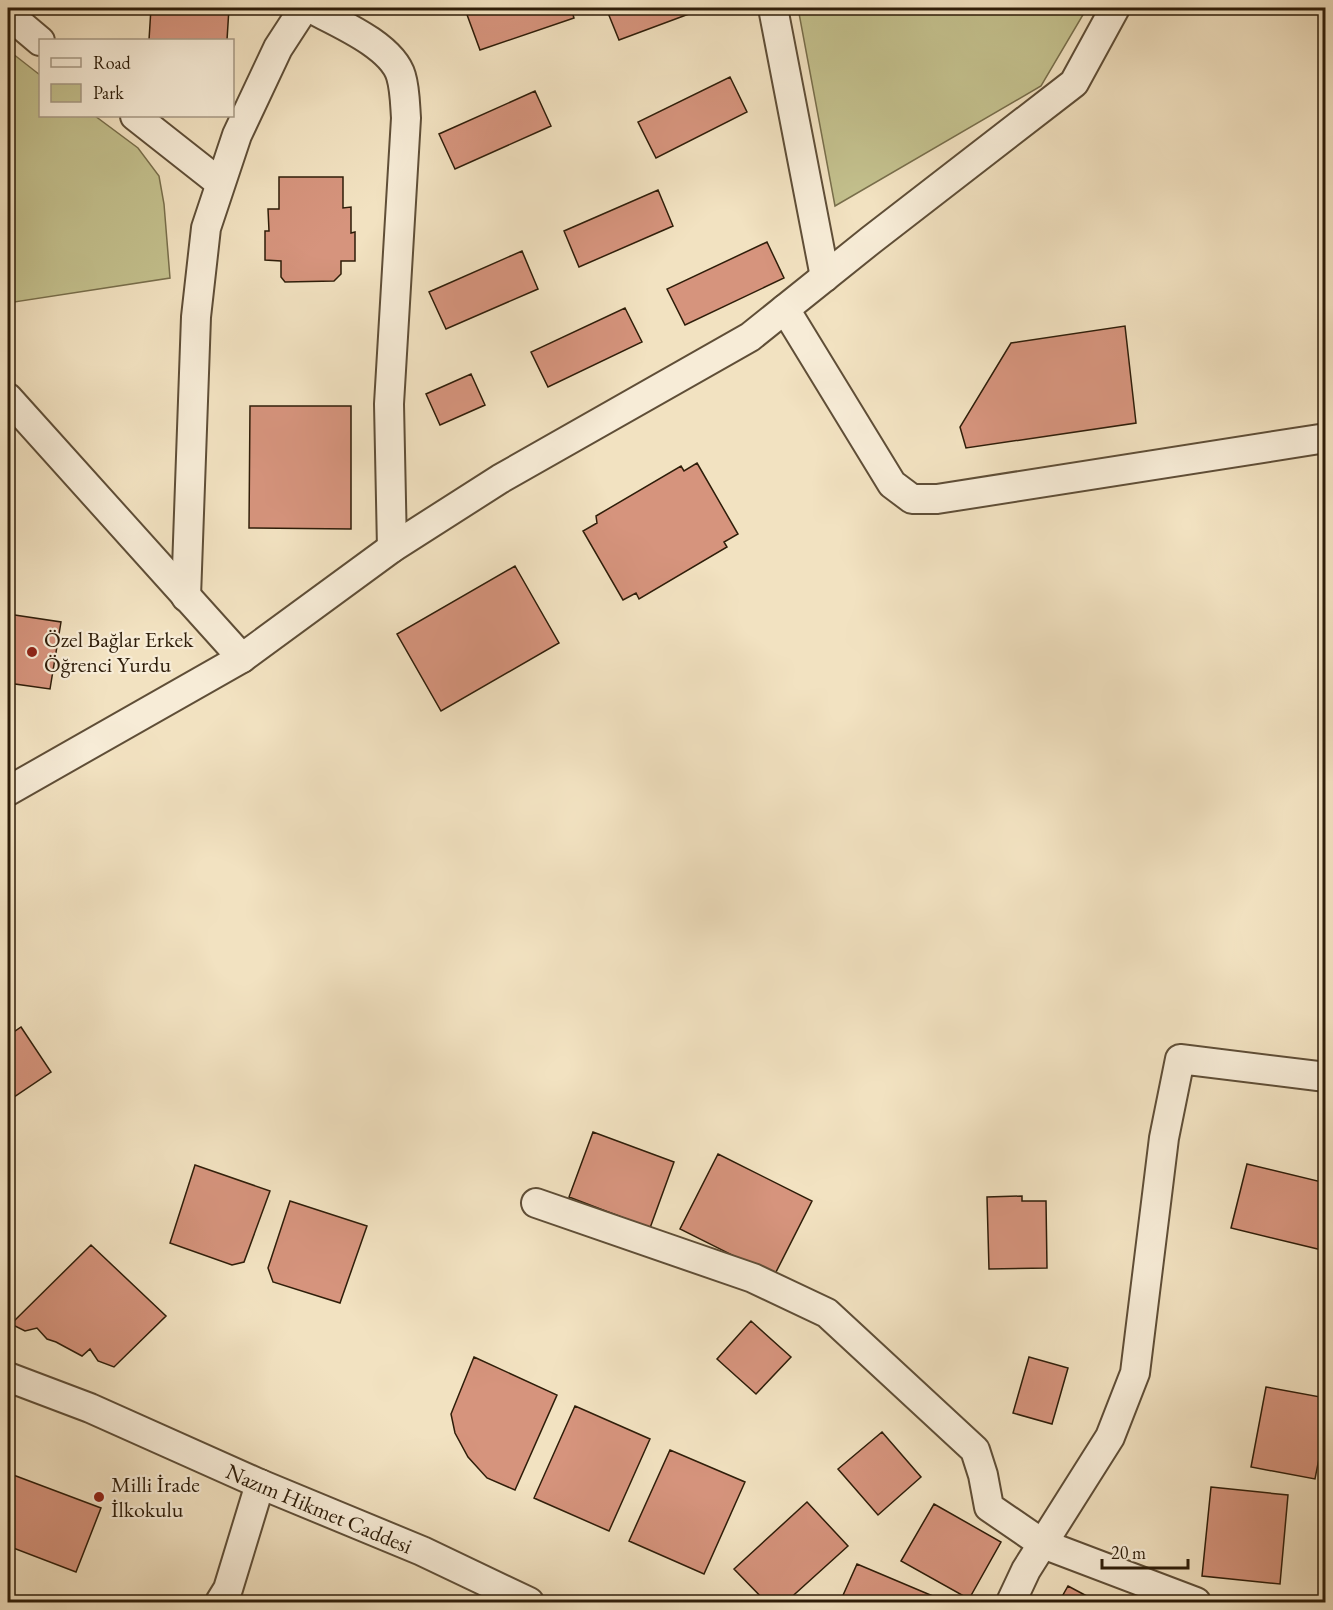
<svg xmlns="http://www.w3.org/2000/svg" width="1333" height="1610" font-family="'EB Garamond',serif">
<rect width="100%" height="100%" fill="#f2e2c1"/>
<filter id="stains"><feTurbulence type="fractalNoise" baseFrequency=".00333" numOctaves="4"/><feColorMatrix values="0 0 0 0 .2 0 0 0 0 .09 0 0 0 0 .02 0 0 0 .5 -.17"/></filter>
<radialGradient id="worn" r=".72"><stop offset=".6" stop-color="#630" stop-opacity="0"/><stop offset="1" stop-color="#630" stop-opacity=".3"/></radialGradient>
<path fill="#c3c08d" stroke="#786e4b" stroke-width="1.5" d="M798 8H1087L1041 86 835 206Z
M8 50 40 75V116H95L138 148 159 176 164 204 170 278 8 303Z"/>
<path fill="#d6947d" stroke="#2e1d09" stroke-width="1.5" d="M151 8H229L227 40H149Z
M479 8H571L574 18 480 50 466 12Z
M606 8H705L619 40Z
M730 77 747 112 656 158 638 122Z
M535 91 551 126 455 169 439 134Z
M279 177H343V208L351 207V233L355 232V261H341V274L334 281 285 282 281 277V261L265 260V231H269L268 209H279Z
M658 190 673 226 579 267 564 231Z
M767 242 784 278 685 325 667 289Z
M522 251 538 289 446 329 429 292Z
M625 308 642 342 548 387 531 352Z
M1125 326 1136 423 966 448 960 427 1011 343Z
M471 374 485 405 440 425 426 394Z
M250 406H351V529L249 528Z
M697 463 738 534 724 542 727 547 639 599 636 593 623 600 583 531 597 523 596 516 681 466 684 471Z
M515 566 559 643 441 711 397 634Z
M8 614 61 622 50 689 8 683Z
M21 1027 51 1072 8 1101V1036Z
M593 1132 674 1162 650 1228 569 1197Z
M718 1154 812 1201 774 1276 680 1229Z
M1247 1164 1326 1183V1251L1231 1228Z
M195 1165 270 1191 244 1262 232 1265 170 1243Z
M1022 1196V1201H1046L1047 1268 989 1269 987 1197Z
M290 1201 367 1226 340 1303 273 1282 268 1268Z
M91 1245 166 1316 114 1367 98 1361 90 1349 82 1356 56 1342 47 1339 37 1328 25 1331 11 1324Z
M751 1321 791 1357 756 1394 717 1359Z
M474 1357 557 1395 515 1490 487 1478 468 1457 455 1433 451 1414Z
M1029 1357 1068 1368 1052 1424 1013 1413Z
M1266 1387 1326 1398V1423L1315 1479 1251 1467Z
M575 1406 650 1439 609 1531 534 1498Z
M882 1432 921 1477 878 1515 838 1469Z
M670 1450 745 1482 704 1574 629 1541Z
M8 1473 101 1508 76 1572 8 1546Z
M1211 1487 1288 1495 1280 1584 1202 1576Z
M807 1502 848 1546 786 1602H766L734 1569Z
M934 1504 1001 1542 969 1599 901 1561Z
M857 1564 947 1602H840Z
M1068 1586 1098 1602H1059Z"/>
<g fill="none" stroke-linecap="round" stroke-linejoin="round">
<defs>
<g id="minor">
<path d="M310 8C336 22 392 45 401 76 405 89 405 104 406 118L389 404 392 548"/>
<path d="M773 8 825 277"/>
<path d="M8 14 40 41"/>
<path d="M135 116 220 183"/>
<path d="M785 309 892 484 912 499H937L1326 438"/>
<path d="M8 398 242 658"/>
<path d="M186 597 196 317 206 228 237 135 278 48 304 8"/>
<path d="M8 791 242 658 392 548 500 479 750 337 871 240 1074 83 1115 8"/>
<path d="M536 1203 753 1278 827 1313 975 1450 983 1475 989 1507 1043 1544 1196 1602"/>
<path id="s1" d="M8 1377 90 1408 260 1484 422 1551 529 1602"/>
<path d="M220 1602 228 1589 260 1484"/>
<path d="M1011 1602 1026 1570 1110 1437 1135 1373 1164 1138 1180 1059 1326 1077"/>
</g>
</defs>
<use href="#minor" stroke="#5f4e37" stroke-width="32"/>
<use href="#minor" stroke="#f7ecd7" stroke-width="28"/>
</g>
<g fill="#8f2418" stroke="#f7ecd7" stroke-width="2">
<circle cx="32" cy="652" r="6"/>
<circle cx="99" cy="1497" r="6"/>
</g>
<g text-anchor="middle" dominant-baseline="central" stroke-width="4.5" stroke-linejoin="round" paint-order="stroke">
<g font-size="22" fill="#2e1d09" stroke="#f7ecd7" text-anchor="start">
<text x="44" y="639">Özel Bağlar Erkek<tspan x="44" dy="25">Öğrenci Yurdu</tspan></text>
<text x="111" y="1484">Milli İrade<tspan x="111" dy="25">İlkokulu</tspan></text>
</g>
<g font-size="22" fill="#2e1d09" stroke="#f7ecd7">
<text stroke="none"><textPath href="#s1" startOffset="338">Nazım Hikmet Caddesi</textPath></text>
</g>
</g>
<rect width="1333" height="1610" fill="none" stroke="#f2e2c1" stroke-width="30"/>
<rect x="9" y="9" width="1315" height="1592" fill="none" stroke="#2e1d09" stroke-width="3"/>
<rect x="15" y="15" width="1303" height="1580" fill="none" stroke="#2e1d09" stroke-width="1.5"/>
<rect x="39" y="39" width="195" height="78" fill="#f7ecd7" stroke="#a79985" stroke-width="1.5"/>
<rect x="51" y="58" width="30" height="9" fill="#f7ecd7" stroke="#a79985" stroke-width="1.5"/>
<text x="93" y="69" font-size="18" fill="#2e1d09">Road</text>
<rect x="51" y="84" width="30" height="18" fill="#c3c08d" stroke="#a79985" stroke-width="1.5"/>
<text x="93" y="99" font-size="18" fill="#2e1d09">Park</text>
<path d="M1102 1559v9h86v-9" fill="none" stroke="#2e1d09" stroke-width="3"/>
<text x="1111" y="1559" font-size="18" fill="#2e1d09" stroke="#f7ecd7" stroke-width="4.5" paint-order="stroke">20 m</text>
<rect width="100%" height="100%" filter="url(#stains)"/>
<rect width="100%" height="100%" fill="url(#worn)"/>
</svg>
